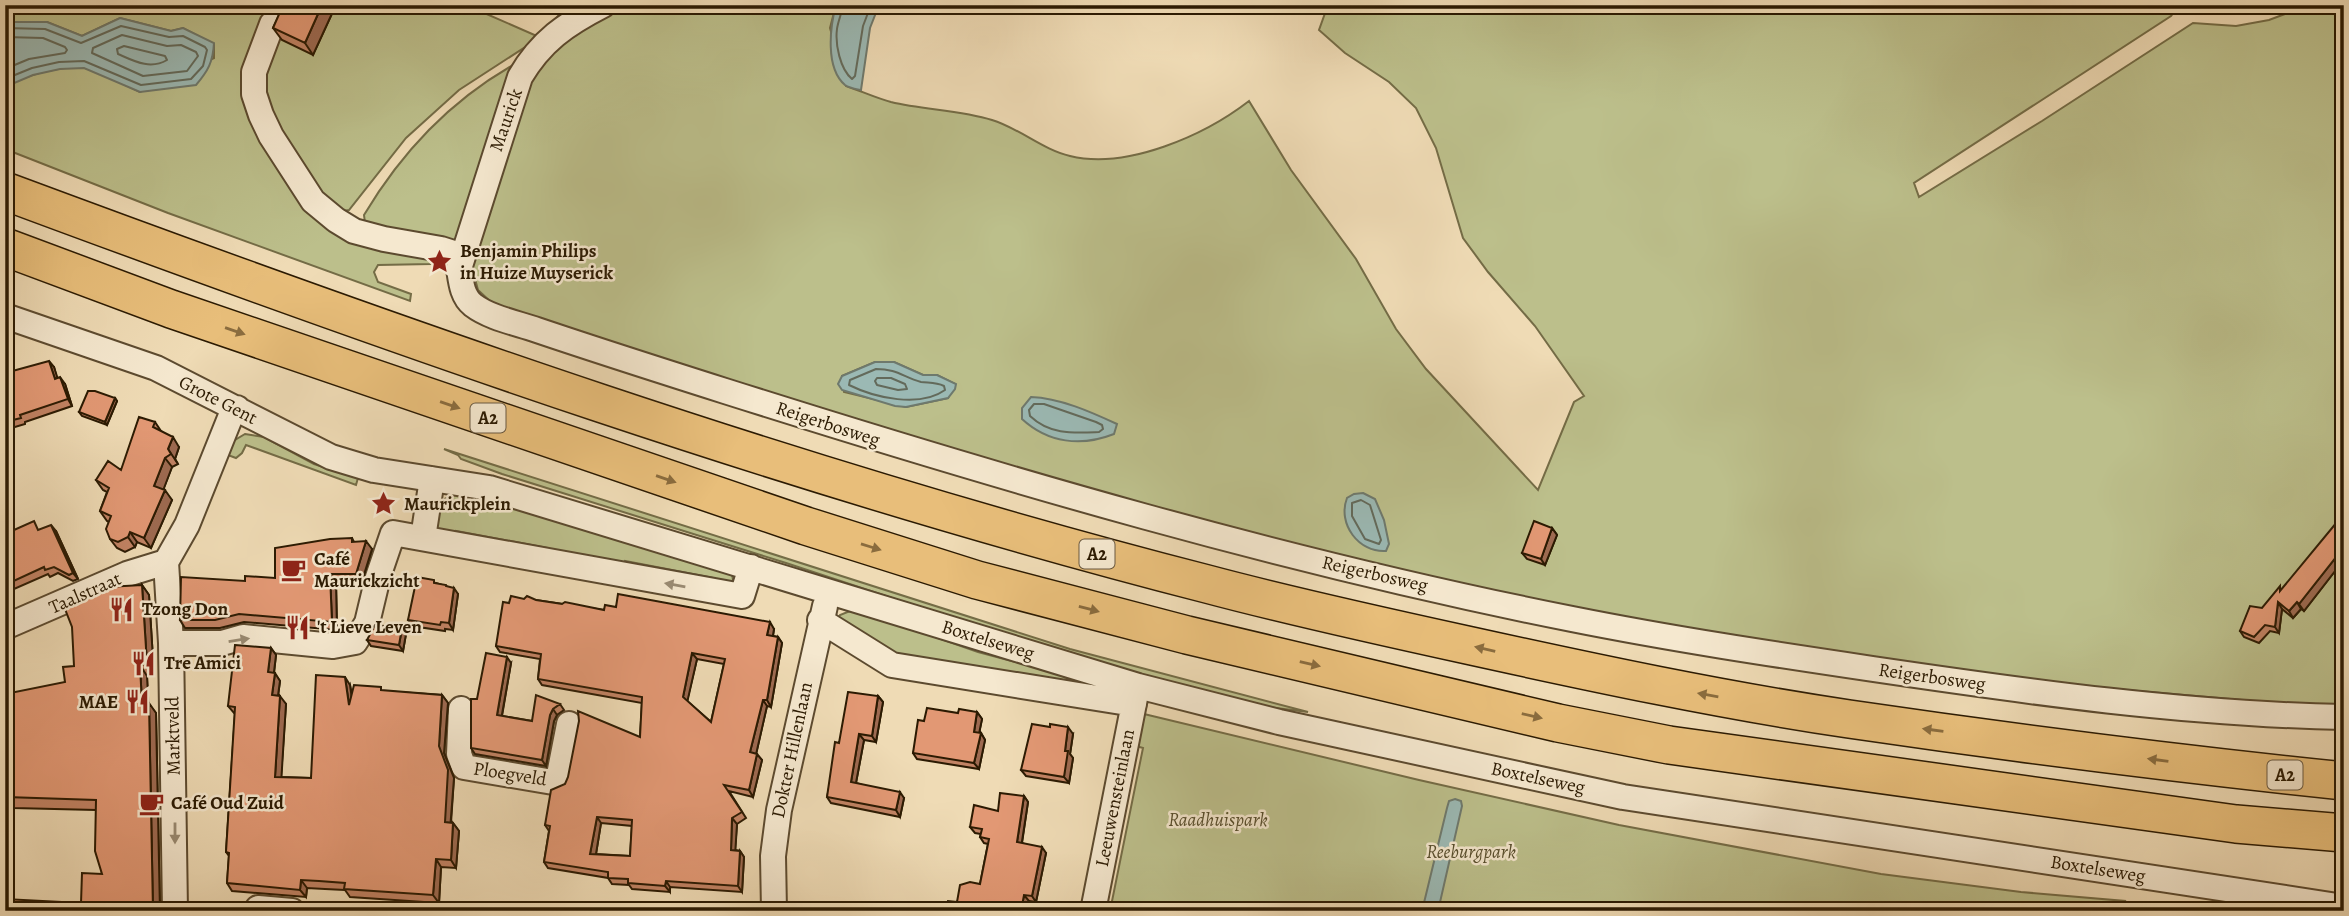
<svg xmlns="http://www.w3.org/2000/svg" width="2349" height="916" font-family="Alegreya,serif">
<rect width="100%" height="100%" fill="#efdbb5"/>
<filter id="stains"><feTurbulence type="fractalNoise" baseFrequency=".00286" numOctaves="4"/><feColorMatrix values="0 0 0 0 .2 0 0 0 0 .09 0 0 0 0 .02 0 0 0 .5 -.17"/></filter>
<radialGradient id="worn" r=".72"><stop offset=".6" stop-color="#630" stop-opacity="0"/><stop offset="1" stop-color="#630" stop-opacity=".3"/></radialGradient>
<path fill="#bcbf8b" stroke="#746c46" stroke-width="2" fill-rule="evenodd" d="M5 5H461L482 12 539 37 568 5H590L459 90 406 138 349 210 338 212 433 252 431 264 378 265 374 272 378 282 411 294 410 301 168 213 5 149V87C24 76 63 64 85 68 101 71 124 85 140 92L214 58V44L183 28 171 31 120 18 82 36 47 22H5Z
M614 5H836L830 28 846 86C861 91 876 98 891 102 924 110 960 110 992 120 1019 128 1043 150 1070 156 1127 170 1205 135 1249 101L1291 170 1356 259 1396 329 1426 369 1538 490 1574 402 1584 396 1535 326 1488 272 1463 238 1436 148 1416 108 1389 82 1345 53 1319 30 1328 5H2179L2171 16 1914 183 1919 197 2042 121 2193 23 2236 26 2269 20 2309 5H2344V709L1989 678 1747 642 1446 584 1047 480 592 339 492 303 478 290 471 264 532 74 564 38ZM875 362H894L923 375H937L955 384 948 398 906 407 844 392 842 376Z
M513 65 505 97 464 236 454 243 365 223 364 215C401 153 450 101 513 65Z
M245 434 264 437 314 464 358 478 356 485 246 445 242 453 236 458 225 454 230 443Z
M444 449 1070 649 1308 712 1268 707 1074 658 786 563 502 474 461 459 458 455Z
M456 494 521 509 732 574 733 580 729 583 715 584 714 578 625 561 623 567 547 553 548 548 456 531 455 536 435 530 438 505 444 499Z
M850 611 864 612 978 652 1110 687 895 657 837 620 840 615Z
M1144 714 1419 780 1619 825 1881 874 2021 892 2125 901 2122 911H1238L1210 905 1208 911H1110L1143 748 1136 746Z"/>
<path fill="#9bb9b4" stroke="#6e796d" stroke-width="2" d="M836 5H879L870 28 861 90C856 89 849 88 845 85 825 68 830 27 836 5Z
M120 18 171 31 183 28 214 43C213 62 208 71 196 85L140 92 84 68 60 69 33 75 5 87V22H47L82 36Z
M875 362H894L923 375H937L956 384 955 389 948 398 906 407 895 406 842 390 838 384 842 376Z
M1031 397C1060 398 1091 412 1117 424L1114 434C1081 447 1048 443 1022 419V408Z
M1363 493 1375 499 1384 520 1389 544 1386 551C1359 553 1337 524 1347 498L1354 494Z
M1455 799 1461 801 1462 806 1438 911H1422L1447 808 1449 801Z"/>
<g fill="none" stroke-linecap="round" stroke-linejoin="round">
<path stroke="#636a5b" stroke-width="2" d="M843 5C842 13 838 21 837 29 835 44 840 69 852 79L855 76 863 26 871 5
M5 28 45 29 81 43 121 26 169 37 183 36 205 47 207 50 203 66 191 79 141 85 84 61 59 62 32 68 5 79
M122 35 167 46 181 45 196 52 198 56 187 71 143 76 92 53 93 48Z
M5 37 43 38 65 47 67 50 65 53 29 59 5 69
M124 46 165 56 167 60C150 70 134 61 118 54L117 49Z
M876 369C897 369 903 377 921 382 930 383 936 382 944 386L945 390C920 408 875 398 849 385L850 380Z
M877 378H891L905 384 907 389 898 390 877 385 875 381Z
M1034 404H1044L1096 422 1102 425 1103 429 1099 432C1073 433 1050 435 1030 416L1029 410Z
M1361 500 1370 505 1381 540 1379 544 1365 539 1352 516V503Z"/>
<defs>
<path id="minor" d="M603 5C566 24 541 41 520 77L459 269C461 282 462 296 473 305 490 318 517 323 537 330 599 351 662 371 725 391 1003 479 1285 562 1572 619 1672 639 1772 654 1873 669 2029 692 2186 714 2344 717
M272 24 254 72V94L261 115 271 136 313 201 336 220 354 231 384 239 441 249 463 256
M5 316 156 368 331 457 374 470 489 488 1138 686 1279 722 1623 797 2344 907
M423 538 432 479
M166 562 171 643 175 911
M166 562 187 525 230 418 237 408
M820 620 892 665 1134 704
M5 627 127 574 166 562
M171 643H222L243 637 333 646 355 642 367 623 378 577 393 533 742 596 751 567
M461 709 459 754 464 767 553 782 558 780 569 724
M258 908 292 911
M774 911 773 856 779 810 825 606
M1093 911 1137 688"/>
<path id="highway" d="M5 191C400 338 798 479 1207 584 1293 607 1380 626 1467 645 1594 673 1721 700 1849 719 2013 743 2179 764 2344 781
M5 247 171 309 806 526 977 580 1187 635 1558 723 1669 745 2236 824 2344 833"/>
</defs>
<use href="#minor" stroke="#5c4a2f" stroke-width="28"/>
<use href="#highway" stroke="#2b1a02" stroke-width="40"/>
<use href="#minor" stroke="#f5e8cf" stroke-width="24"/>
<use href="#highway" stroke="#e8be7a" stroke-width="37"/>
</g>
<path fill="#c28364" stroke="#2b1a02" stroke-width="2" fill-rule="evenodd" d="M261 5H334L335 7 313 55 282 40 273 28 280 13 278 10 265 11Z
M54 367 57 379 65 384 72 406 25 422V424L5 430V373Z
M115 398 117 401 107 425 82 416 79 412Z
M155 422 161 431 179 447 175 459 178 464 172 467 163 490 172 500 151 548 137 542 135 547 125 552 117 548 110 539 109 522 107 521 100 511 107 492 103 490 96 480 121 470Z
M1552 528 1557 535 1545 565 1527 559 1522 553Z
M2344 528V564L2342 562 2304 611 2301 609 2293 618 2282 609 2279 633 2270 631 2259 643 2244 637 2240 631Z
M40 530 56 531 78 579 73 581 58 573 50 577 48 574 5 593V534Z
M352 538 354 542 372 549 362 581 336 582 337 630 244 622 220 628H185L180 620 245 581 275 578Z
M436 583 448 587 458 594 453 630 445 629V631L412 626 408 620Z
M142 585 149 595 154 675 147 676 148 703 156 713 160 911 81 903 102 874 96 810 13 808 6 797 8 758 65 682 74 666Z
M536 600 604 610 616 607 774 629 773 636 778 637 782 643 771 707 767 706 756 754 762 760 753 797 729 791 746 818 737 824 735 850 740 851 744 857 742 892 670 887V892L632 889 629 885 612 884 608 878 548 868 544 862 549 831 545 825 565 784 640 737 642 703 542 685 538 679 540 659 500 652 496 646 509 603ZM697 659 724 664 711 722 687 701ZM601 823 632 826 630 856 596 854Z
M402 628 406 634 403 651 371 646 367 640Z
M271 648 276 655 274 673 280 681 278 696 286 704 281 777 311 778 350 685 352 695 383 691 442 695 448 703 444 753 454 778 451 823H453L459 831 456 868 441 867 439 903 350 897 345 890 325 889 307 888 306 897 232 891 227 883 229 856 226 852 235 714 228 706Z
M5 662 10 673 5 675Z
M511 663 502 716 532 721 560 704 564 710 557 715 554 721 546 766 475 754 471 748 477 699Z
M878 696 883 702 876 742 864 740 856 783 904 798 900 817 831 803 827 797 839 743Z
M977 712 982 719 979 733H981L985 740 979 769 917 759 913 753 924 721 958 713Z
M1073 734 1070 754 1073 758 1069 783 1026 776 1021 770Z
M1024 796 1028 802 1022 843 1046 853 1036 902 1029 901 957 902 980 884 988 844 984 843 980 837 981 834 975 833 970 827Z"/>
<path fill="#9e6a51" stroke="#2b1a02" stroke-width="2" d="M322 5H334L335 7 313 55 305 43Z
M49 361 54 367 60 386 55 379Z
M60 377 65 384 72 406 68 399Z
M115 398 117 401 107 425 105 422Z
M173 437 179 447 175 459 178 464 168 449Z
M165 458 172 467 161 496 154 486Z
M165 490 172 500 151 548 144 538Z
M51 525 56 531 78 579 73 573Z
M1552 528 1557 535 1545 565 1541 559Z
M130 532 137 542 135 547 128 537Z
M366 541 372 549 362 581 356 574Z
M2337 556 2342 562 2304 611 2299 604Z
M330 574 336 582 337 630 332 622Z
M142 585 149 595 154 675 147 664Z
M454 588 458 594 453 630 449 623Z
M2278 602 2282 609 2279 633 2275 627Z
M2297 602 2301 609 2293 618 2289 611Z
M770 622 774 629 772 641 767 635Z
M402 628 406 634 403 651 399 645Z
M778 637 782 643 771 707 767 700Z
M271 648 276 655 273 680 268 672Z
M692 653 697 659 687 703 683 697Z
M507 657 511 663 501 720 497 715Z
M140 665 147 676 149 714 142 704Z
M275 673 280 681 277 703 272 695Z
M345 677 350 685 354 713 349 705Z
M442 695 448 703 444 753 454 778 450 830 445 822 439 746Z
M280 696 286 704 281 784 275 777Z
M878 696 883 702 876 742 872 736Z
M763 700 767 706 755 759 750 752Z
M149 703 156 713 160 911H153Z
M553 709 557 715 554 721 546 766 542 760 550 715Z
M977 712 982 719 978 739 974 732Z
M1068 727 1073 734 1070 754 1073 758 1069 783 1064 777 1065 751Z
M981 733 985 740 979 769 974 763Z
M859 734 864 740 855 788 851 782Z
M757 754 762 760 753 797 749 790Z
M900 792 904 798 900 817 896 810Z
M1024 796 1028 802 1021 848 1017 842Z
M597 817 601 823 595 860 590 854Z
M732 818 737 824 735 856 731 850Z
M453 823 459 831 456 868 451 860Z
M1042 847 1046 853 1036 902 1032 896Z
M740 851 744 857 742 892 738 886Z
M436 859 441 867 439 903 433 895Z
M301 880 307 888 306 897 300 890Z
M666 881 670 887V892L665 886Z
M1024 895 1029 901 1027 911H1021Z"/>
<path fill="#e29874" stroke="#2b1a02" stroke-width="2" fill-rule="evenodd" d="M277 5H322L305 43 273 28 281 10Z
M49 361 55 379 60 377 68 399 20 415 21 418 5 422V373Z
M88 391H95L115 398 105 422 79 412Z
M139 417 155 422 153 427 173 437 168 449 171 454 165 458 154 486 165 490 144 538 130 532 128 537 118 542 110 539 106 529 111 516 100 511 109 488 96 480 108 461 121 470Z
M34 521 38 530 51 525 73 573 69 575 54 567 45 570 44 567 5 585V534Z
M1534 521 1552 528 1541 559 1522 553Z
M2337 522 2344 528V556L2341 559 2337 556 2299 604 2297 602 2289 611 2278 602 2275 627 2265 625 2254 637 2240 631 2250 606 2262 608 2280 586V591Z
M352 538V542L366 541 356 574H330L332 622 239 614 215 620H180L181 577 245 581V576L275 578V548L330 539Z
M417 577 434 580V583L446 585V586L454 588 449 623 441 622 440 625 408 620Z
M142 585 147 664 140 665 142 704 149 703 153 911H5V899L81 903 82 873 102 874 95 851 96 800 6 797 5 758H8L5 741V694L65 682 63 667 74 666 72 627 65 609 80 602V599L107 587Z
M618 594 770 622 767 635 778 637 767 700H763L750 752 757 754 749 790 724 785 742 812 732 818 731 850 740 851 738 886 666 881 665 886 628 883V879L608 878V872L544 862 550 826 545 825 551 790 565 784 568 777 579 721 578 711 640 737 642 697 538 679 541 654 496 646 503 602 509 603 511 596 524 599 527 596 536 600 562 604 565 602 604 610 605 605 616 607ZM692 653 725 659 711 722 683 697ZM597 817 632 820 630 856 590 854Z
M375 625 402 628 399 645 367 640Z
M235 645 271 648 268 672 275 673 272 695 280 696 275 777 311 778 316 675 345 677 349 705 354 685 381 687V690L442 695 439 746 448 770 445 822 453 823 451 860 436 859 433 895 344 889 345 883 319 881 301 880 300 890 227 883 229 853 226 852 235 707 228 706Z
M486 653 507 657 497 715 532 721 536 695 560 704 553 709 550 715 542 760 471 748V699H477Z
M848 692 878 696 872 736 859 734 851 782 900 792 896 810 827 797 835 742 839 743Z
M927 708 958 713 959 709 977 712 974 732 981 733 974 763 913 753 918 720 924 721Z
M1032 724 1050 727V724L1068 727 1065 751H1068L1064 777 1021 770Z
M1000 793 1024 796 1017 842 1042 847 1032 896 1024 895 1021 911H946L948 901 957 902 960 885 970 882 980 884 989 839 980 837 982 829 970 827 974 805 998 811Z"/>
<defs><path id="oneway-solid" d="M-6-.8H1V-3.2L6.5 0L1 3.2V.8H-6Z" transform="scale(1.75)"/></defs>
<g fill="#8a6c3e">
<use href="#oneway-solid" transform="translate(235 331) rotate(19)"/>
<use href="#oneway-solid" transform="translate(450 405) rotate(19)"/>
<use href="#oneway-solid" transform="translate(666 479) rotate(19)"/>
<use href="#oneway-solid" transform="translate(871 547) rotate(17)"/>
<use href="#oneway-solid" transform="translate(1089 609) rotate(15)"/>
<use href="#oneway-solid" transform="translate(1485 649) rotate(-167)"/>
<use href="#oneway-solid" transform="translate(1310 664) rotate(13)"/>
<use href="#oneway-solid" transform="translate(1708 695) rotate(-170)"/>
<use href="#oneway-solid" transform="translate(1532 716) rotate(13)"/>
<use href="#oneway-solid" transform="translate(1933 730) rotate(-172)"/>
<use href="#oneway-solid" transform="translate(2158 760) rotate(-172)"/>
</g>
<g fill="#9a8b73">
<use href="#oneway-solid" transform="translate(675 585) rotate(-170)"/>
<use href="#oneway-solid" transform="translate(239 640) rotate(-9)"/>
<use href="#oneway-solid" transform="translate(175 833) rotate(90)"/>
</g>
<defs>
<symbol id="sight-bare" viewBox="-9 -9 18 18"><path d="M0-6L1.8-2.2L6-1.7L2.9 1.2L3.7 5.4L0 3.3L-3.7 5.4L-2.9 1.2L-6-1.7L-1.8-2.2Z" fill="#8f2418" stroke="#f5e8cf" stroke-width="2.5" paint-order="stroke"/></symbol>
<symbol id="cafe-bare" viewBox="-9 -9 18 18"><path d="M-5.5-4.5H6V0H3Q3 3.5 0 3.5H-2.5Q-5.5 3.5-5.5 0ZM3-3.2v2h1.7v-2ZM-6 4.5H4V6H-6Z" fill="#8f2418" stroke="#f5e8cf" stroke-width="2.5" paint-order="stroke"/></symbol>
<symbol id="restaurant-bare" viewBox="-9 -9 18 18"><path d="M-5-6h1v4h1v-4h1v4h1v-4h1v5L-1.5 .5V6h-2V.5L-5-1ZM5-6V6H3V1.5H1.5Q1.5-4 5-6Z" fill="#8f2418" stroke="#f5e8cf" stroke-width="2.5" paint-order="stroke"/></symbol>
</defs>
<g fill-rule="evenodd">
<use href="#sight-bare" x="422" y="244" width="35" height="35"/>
<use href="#sight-bare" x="366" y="486" width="35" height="35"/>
<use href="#cafe-bare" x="276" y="552" width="35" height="35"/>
<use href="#restaurant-bare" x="104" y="592" width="35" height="35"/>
<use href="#restaurant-bare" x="280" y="610" width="35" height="35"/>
<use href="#restaurant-bare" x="126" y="646" width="35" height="35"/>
<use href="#restaurant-bare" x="120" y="684" width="35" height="35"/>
<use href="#cafe-bare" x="134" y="786" width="35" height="35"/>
</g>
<g text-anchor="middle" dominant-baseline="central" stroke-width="5" stroke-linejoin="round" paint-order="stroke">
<g fill="#f5e8cf" stroke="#685840" stroke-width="2">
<rect x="470.5" y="403.5" width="35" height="29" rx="5"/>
<rect x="1079.5" y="539.5" width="35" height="29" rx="5"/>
<rect x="2267.5" y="760.5" width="35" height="29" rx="5"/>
</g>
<g font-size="18" font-weight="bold" fill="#2b1a02">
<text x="488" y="418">A2</text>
<text x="1097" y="554">A2</text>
<text x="2285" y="775">A2</text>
</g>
<g font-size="19" fill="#2b1a02" stroke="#f5e8cf">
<text transform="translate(506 120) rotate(-71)">Maurick</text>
<text transform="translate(218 400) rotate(27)">Grote Gent</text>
<text transform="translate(828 424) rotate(18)">Reigerbosweg</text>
<text transform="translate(1375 574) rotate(13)">Reigerbosweg</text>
<text transform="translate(85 593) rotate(-24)">Taalstraat</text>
<text transform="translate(988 640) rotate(17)">Boxtelseweg</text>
<text transform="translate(1932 677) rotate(8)">Reigerbosweg</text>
<text transform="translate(173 736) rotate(-91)">Marktveld</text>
<text transform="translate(792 750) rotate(-78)">Dokter Hillenlaan</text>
<text transform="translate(510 774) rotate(9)">Ploegveld</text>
<text transform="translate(1538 778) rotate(12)">Boxtelseweg</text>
<text transform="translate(1115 798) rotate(-79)">Leeuwensteinlaan</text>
<text transform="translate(2098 869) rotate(9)">Boxtelseweg</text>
</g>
<g font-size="19" font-weight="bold" fill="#2b1a02" stroke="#f5e8cf" text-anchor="start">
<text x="460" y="251">Benjamin Philips<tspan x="460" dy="22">in Huize Muyserick</tspan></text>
<text x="404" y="504">Maurickplein</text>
<text x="314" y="559">Café<tspan x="314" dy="22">Maurickzicht</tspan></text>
<text x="142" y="609">Tzong Don</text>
<text x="317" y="627">'t Lieve Leven</text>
<text x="164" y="663">Tre Amici</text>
<text x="118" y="702" text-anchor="end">MAE</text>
<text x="171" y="803">Café Oud Zuid</text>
</g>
<g font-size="19" font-style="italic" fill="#564c2b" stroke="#f5e8cf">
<text x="1218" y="820">Raadhuispark</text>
<text x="1471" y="852">Reeburgpark</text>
</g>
</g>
<rect width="2349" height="916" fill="none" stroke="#efdbb5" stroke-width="28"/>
<rect x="7" y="7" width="2335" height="902" fill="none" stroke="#2b1a02" stroke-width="3.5"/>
<rect x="14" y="14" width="2321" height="888" fill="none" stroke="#2b1a02" stroke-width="2"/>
<rect width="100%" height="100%" filter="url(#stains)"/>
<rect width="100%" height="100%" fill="url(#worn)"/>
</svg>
